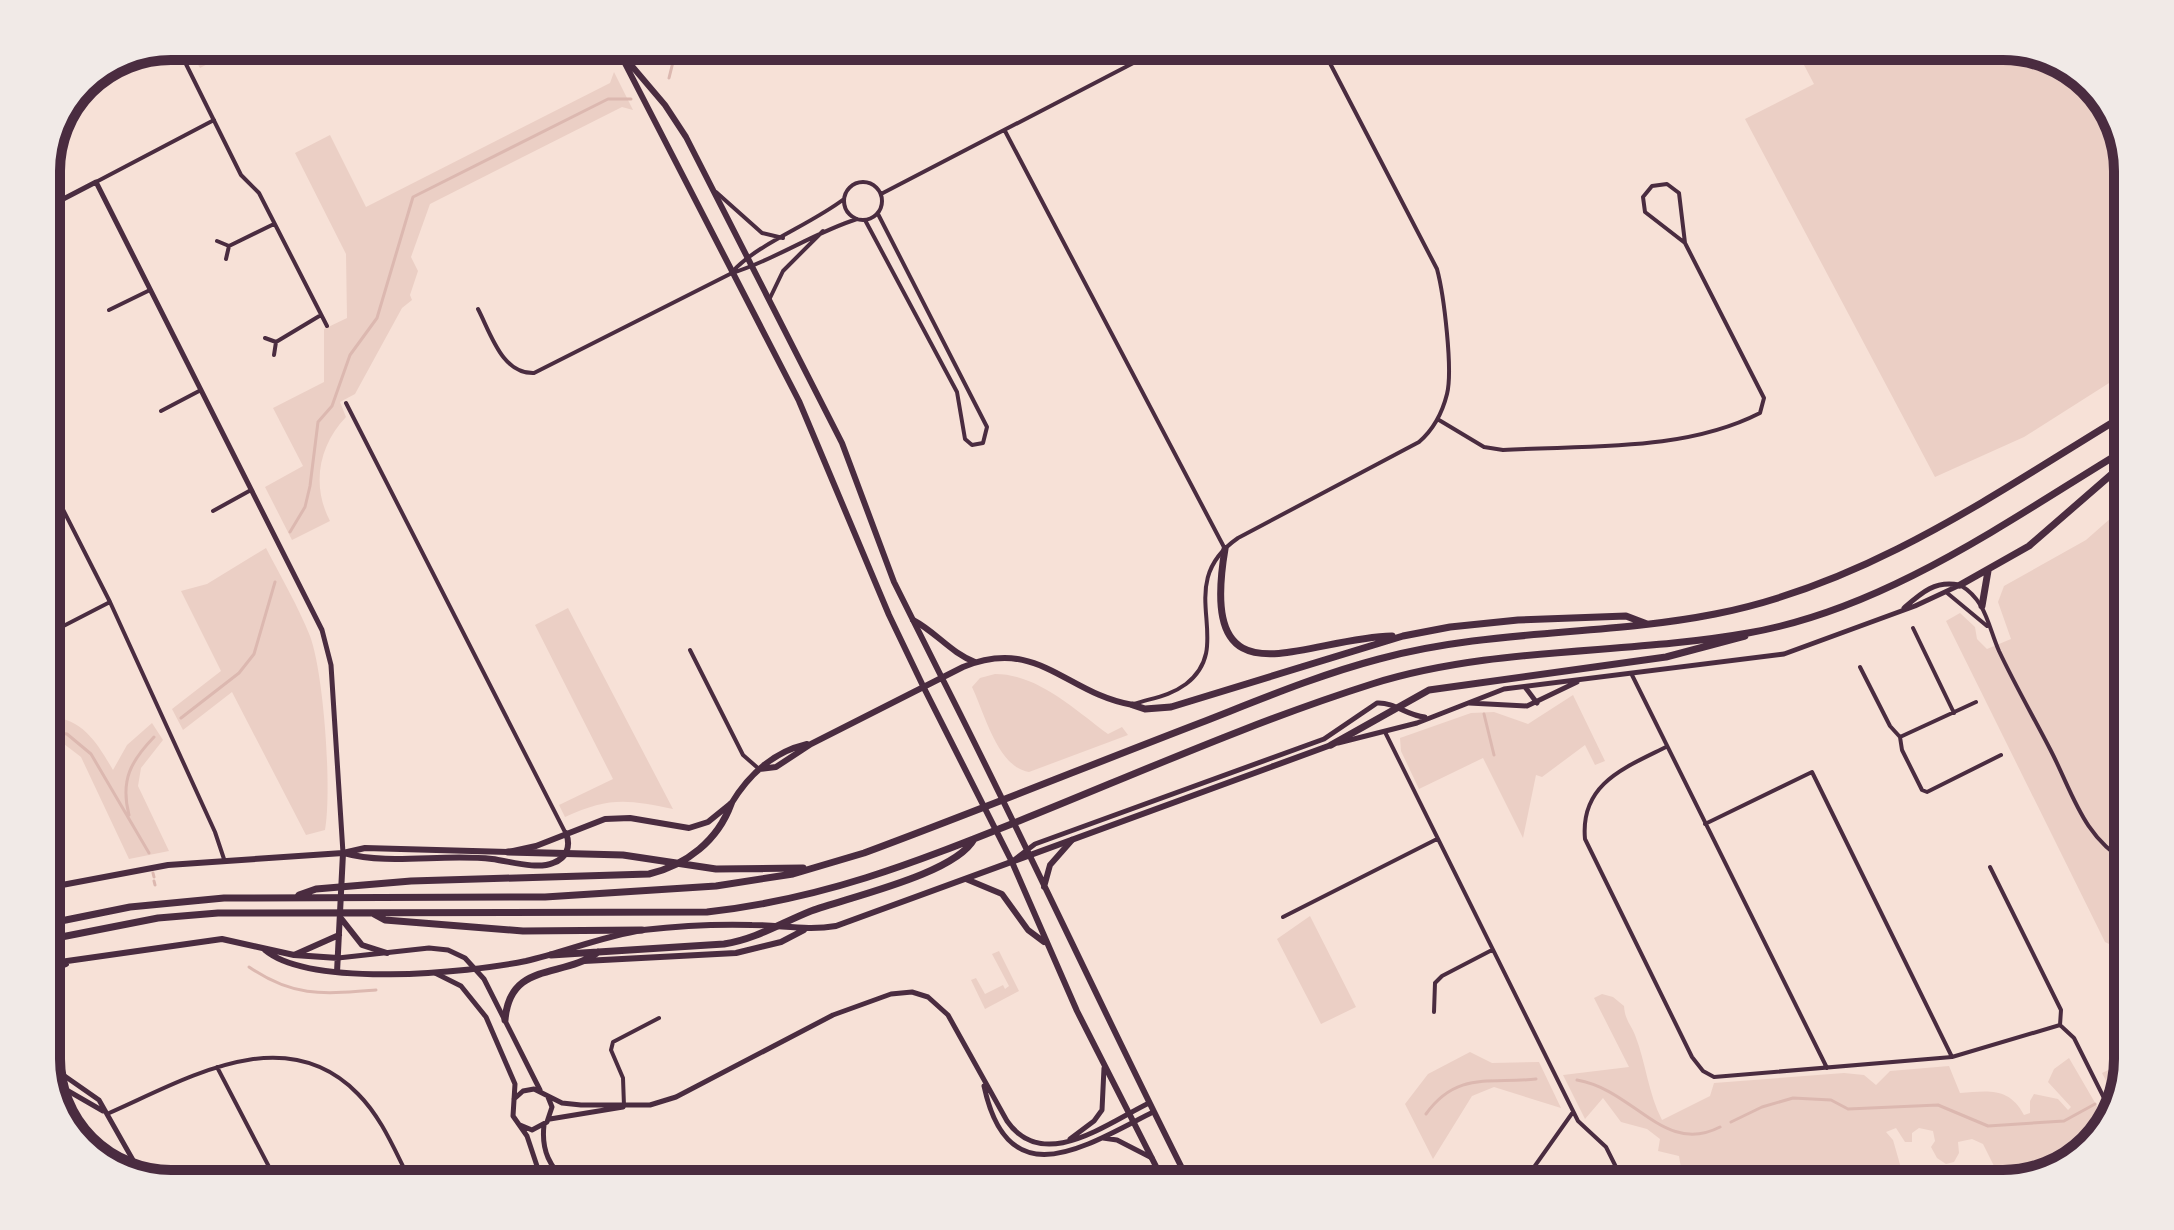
<svg xmlns="http://www.w3.org/2000/svg" width="2174" height="1230" font-family="Roboto,sans-serif">
<rect width="100%" height="100%" fill="#f7e1d7"/>
<path fill="#ebcfc5" d="M229 46H270L246 58 240 47 200 68 197 63Z
M1794 46H2003L2065 63 2111 108 2128 163V371L2024 437 1935 477 1745 119 1814 84Z
M614 72 633 110 622 107 430 204 411 257 418 271 410 295 412 300 402 308 355 394 340 402 346 417C319 445 311 485 330 521L292 540 265 487 303 466 273 408 324 382V329L347 318 346 254 295 153 330 135 366 207 610 83Z
M2128 503V965L2113 946 2105 942 1946 621 1960 613 1975 627 1977 639 1987 649 2011 639 1998 602 2004 586 2086 540Z
M266 548C281 577 298 606 310 636 324 674 332 790 325 830L306 835 232 692 183 730 172 709 221 671 181 591 207 584Z
M568 608 673 809C627 799 608 797 565 817L559 805 613 779 535 625Z
M995 674C1038 674 1075 710 1108 734L1122 727 1128 735 1029 772C998 768 984 712 972 687L980 678Z
M1573 695 1605 761 1595 765 1585 745 1542 777 1536 775 1523 838 1483 758 1419 789 1401 751 1400 738 1471 713 1494 712 1528 724Z
M46 718C82 715 98 745 113 770L127 745 152 723 163 740 141 768 138 786 169 851 129 859 81 757 64 744 46 740Z
M1310 916 1356 1007 1321 1024 1277 939Z
M999 951 1019 991 985 1009 971 980 976 978 985 994 1003 985 1005 989 1009 986 992 954Z
M1602 994 1613 997 1624 1006C1625 1020 1630 1023 1635 1035 1646 1063 1648 1093 1662 1120L1710 1096 1714 1083 1844 1073 1864 1075 1876 1085 1890 1071 1949 1066 1960 1093C1989 1091 2009 1087 2024 1115L2030 1113V1101L2034 1094 2058 1099 2068 1110 2071 1107 2048 1082 2054 1069 2069 1058 2108 1125 2071 1162 2003 1184 1983 1144 1972 1139 1958 1142 1959 1153 1954 1162 1946 1164 1937 1158 1931 1147 1935 1141 1933 1131 1919 1128 1912 1133V1142H1905L1896 1128 1886 1132 1893 1140 1901 1168 1915 1165 1919 1175 1930 1177 1939 1169 1960 1173 1963 1184H1696L1681 1168 1679 1156 1658 1151 1660 1139 1647 1129 1621 1122 1603 1098 1585 1119 1563 1075 1629 1067 1594 998Z
M1470 1052 1492 1063 1539 1062 1561 1108 1494 1087 1472 1096 1433 1159 1405 1104 1428 1074Z
M2128 1061 2117 1102 2102 1073Z"/>
<g fill="none" stroke-linecap="round" stroke-linejoin="round">
<path stroke="#dcb8b0" stroke-width="3" d="M669 78 677 46
M290 532 305 507 310 486 318 422 332 406 350 355 377 318 413 197 608 99H631
M1484 714 1494 755
M181 718 239 673 254 654 275 582
M46 731 67 734 91 754 149 853
M129 815C120 780 131 761 154 737
M153 873 154 877
M154 881 155 885
M249 967C294 998 324 994 376 990
M1577 1080C1635 1090 1664 1156 1720 1127
M2115 1096 2119 1095
M1426 1114C1457 1071 1490 1084 1536 1079
M1731 1122 1762 1107 1793 1098 1831 1100 1848 1109 1938 1105 1988 1126 2064 1121 2095 1104"/>
<path stroke="#4a2c40" stroke-width="4" d="M177 46 241 175 259 193 327 326
M1005 131 1225 549
M844 201a19 19 0 1 1 38 0a19 19 0 1 1-38 0Z
M96 182 214 120
M716 192 762 233 783 238
M881 194 1166 46
M865 220 957 392 965 439 972 445 983 443 987 427 878 214
M217 241 229 246 226 259
M229 246 274 224
M733 271C759 243 810 225 844 199
M770 298 783 271 823 231
M478 309C491 334 502 374 534 373L732 273C775 260 813 233 857 219
M109 310 150 290
M265 338 276 342 274 355
M276 342 321 315
M346 403 565 832
M161 411 201 390
M1439 420 1484 447 1503 450C1587 445 1684 452 1760 413L1764 398 1685 243 1679 193 1667 184 1652 186 1643 197 1645 212 1685 243
M46 476 110 602 215 832 224 859
M213 511 251 490
M1960 585C1986 600 1988 626 1999 651 2015 685 2033 716 2050 749 2073 793 2082 836 2128 863
M1946 592 1987 626
M1913 628 1954 713
M46 635 110 602
M690 650 743 755 759 769
M1860 667 1890 726 1900 737 1902 750 1922 790 1927 792 2001 755
M1632 675 1827 1068
M1134 704C1152 698 1170 696 1186 684 1238 644 1170 585 1238 538L1419 442C1434 429 1442 414 1447 394 1453 370 1444 295 1437 269L1321 46
M1385 732 1578 1121 1606 1147 1620 1175
M1900 737 1976 702
M1666 747C1624 768 1580 784 1585 839L1692 1057 1703 1071 1714 1077 1952 1057 2060 1025
M1705 824 1812 772 1952 1057
M1990 867 2061 1010 2060 1025 2074 1038 2113 1116
M1283 917 1437 839
M1434 1012 1435 983 1442 976 1492 950
M217 1067 278 1184
M624 1106 623 1078 611 1050 613 1042 659 1018
M107 1114C185 1080 284 1018 358 1094 383 1119 396 1154 412 1184
M1522 1184 1573 1112"/>
<path stroke="#4a2c40" stroke-width="5" d="M46 208 96 182 322 630 331 665 343 853
M1904 608C1921 593 1935 580 1959 585
M1525 687 1537 703
M1469 703 1527 706 1577 682
M1338 743 1417 723 1504 689 1784 654 1915 606 1960 585
M1014 860 1035 844 1324 739 1377 703C1395 702 1407 716 1425 717
M338 958 429 948 448 950 465 958 484 979 540 1090
M435 973 461 986 486 1017 515 1084 513 1116 527 1136 537 1166 552 1184
M46 1063 99 1100 142 1176
M51 1081 103 1111
M984 1086C1008 1198 1084 1147 1153 1112
M514 1099 523 1091 534 1089 562 1103 581 1105H650L676 1097 833 1015 891 994 912 992 928 997 948 1015 1007 1121C1043 1173 1106 1124 1149 1103
M550 1119 623 1107
M520 1125 532 1130 547 1122 552 1107 548 1097
M544 1125C541 1151 550 1167 568 1184
M1103 1138 1117 1140 1152 1158
M1070 1139 1094 1121 1102 1110 1104 1068"/>
<path stroke="#4a2c40" stroke-width="6" d="M616 46 799 401 889 615 924 688
M620 52 665 105 686 137 842 443 894 582 942 678
M344 853C390 866 443 853 492 859 509 861 537 870 553 863 567 858 571 846 566 833
M46 888 168 865 343 853 365 848 508 852 536 846 605 819 630 818 689 828 708 822 729 805
M340 917 362 945 387 953
M265 950C310 988 468 973 526 961 565 952 603 936 643 930 678 926 717 924 752 925 781 925 807 931 836 926L1331 745
M294 955 339 935
M584 961 736 953 781 942 804 930
M46 964 222 939 294 955 338 958
M46 972 66 964
M337 972 343 853"/>
<path stroke="#4a2c40" stroke-width="6" d="M913 620C936 632 951 653 975 662
M942 678C1027 845 1105 1016 1190 1184
M924 688 1012 862 1077 1011 1165 1184
M759 769 776 767 811 744 963 667C1038 636 1066 694 1133 705
M731 804C749 774 773 752 807 744
M966 879 1002 894 1028 930 1044 942
M1044 887 1050 865 1072 840"/>
<path stroke="#4a2c40" stroke-width="7" d="M1225 549C1198 710 1302 638 1392 636
M1960 585 2029 546 2128 460
M1982 606 1988 571
M1133 705 1145 709 1171 707 1403 636 1450 627 1518 620 1626 616 1647 624
M1331 745 1429 690 1666 657 1745 636
M508 852 623 855 716 869 803 868
M299 895 316 889 411 881 649 874C687 865 718 840 731 804
M374 914 385 920 523 931 642 930
M46 924 130 907 224 898 545 897 716 886 793 874 864 853C977 811 1088 766 1200 723 1259 700 1318 675 1379 659 1489 629 1604 636 1715 614 1869 584 1997 492 2128 413
M46 940 158 918 218 913 707 912C823 899 911 864 1019 821 1136 774 1252 722 1372 684 1493 646 1624 655 1748 633 1887 609 2010 519 2128 448
M551 955 724 944C756 939 781 923 811 911 849 897 955 874 974 839
M505 1020C510 960 564 979 598 952"/>
</g>
<path d="M0 0H2174V1230H0ZM171 60H2003A111 111 0 0 1 2114 171V1059A111 111 0 0 1 2003 1170H171A111 111 0 0 1 60 1059V171A111 111 0 0 1 171 60Z" fill="#f1eae7" fill-rule="evenodd"/>
<path fill="none" stroke="#4a2c40" stroke-width="10" d="M171 60H2003A111 111 0 0 1 2114 171V1059A111 111 0 0 1 2003 1170H171A111 111 0 0 1 60 1059V171A111 111 0 0 1 171 60Z"/>
</svg>
